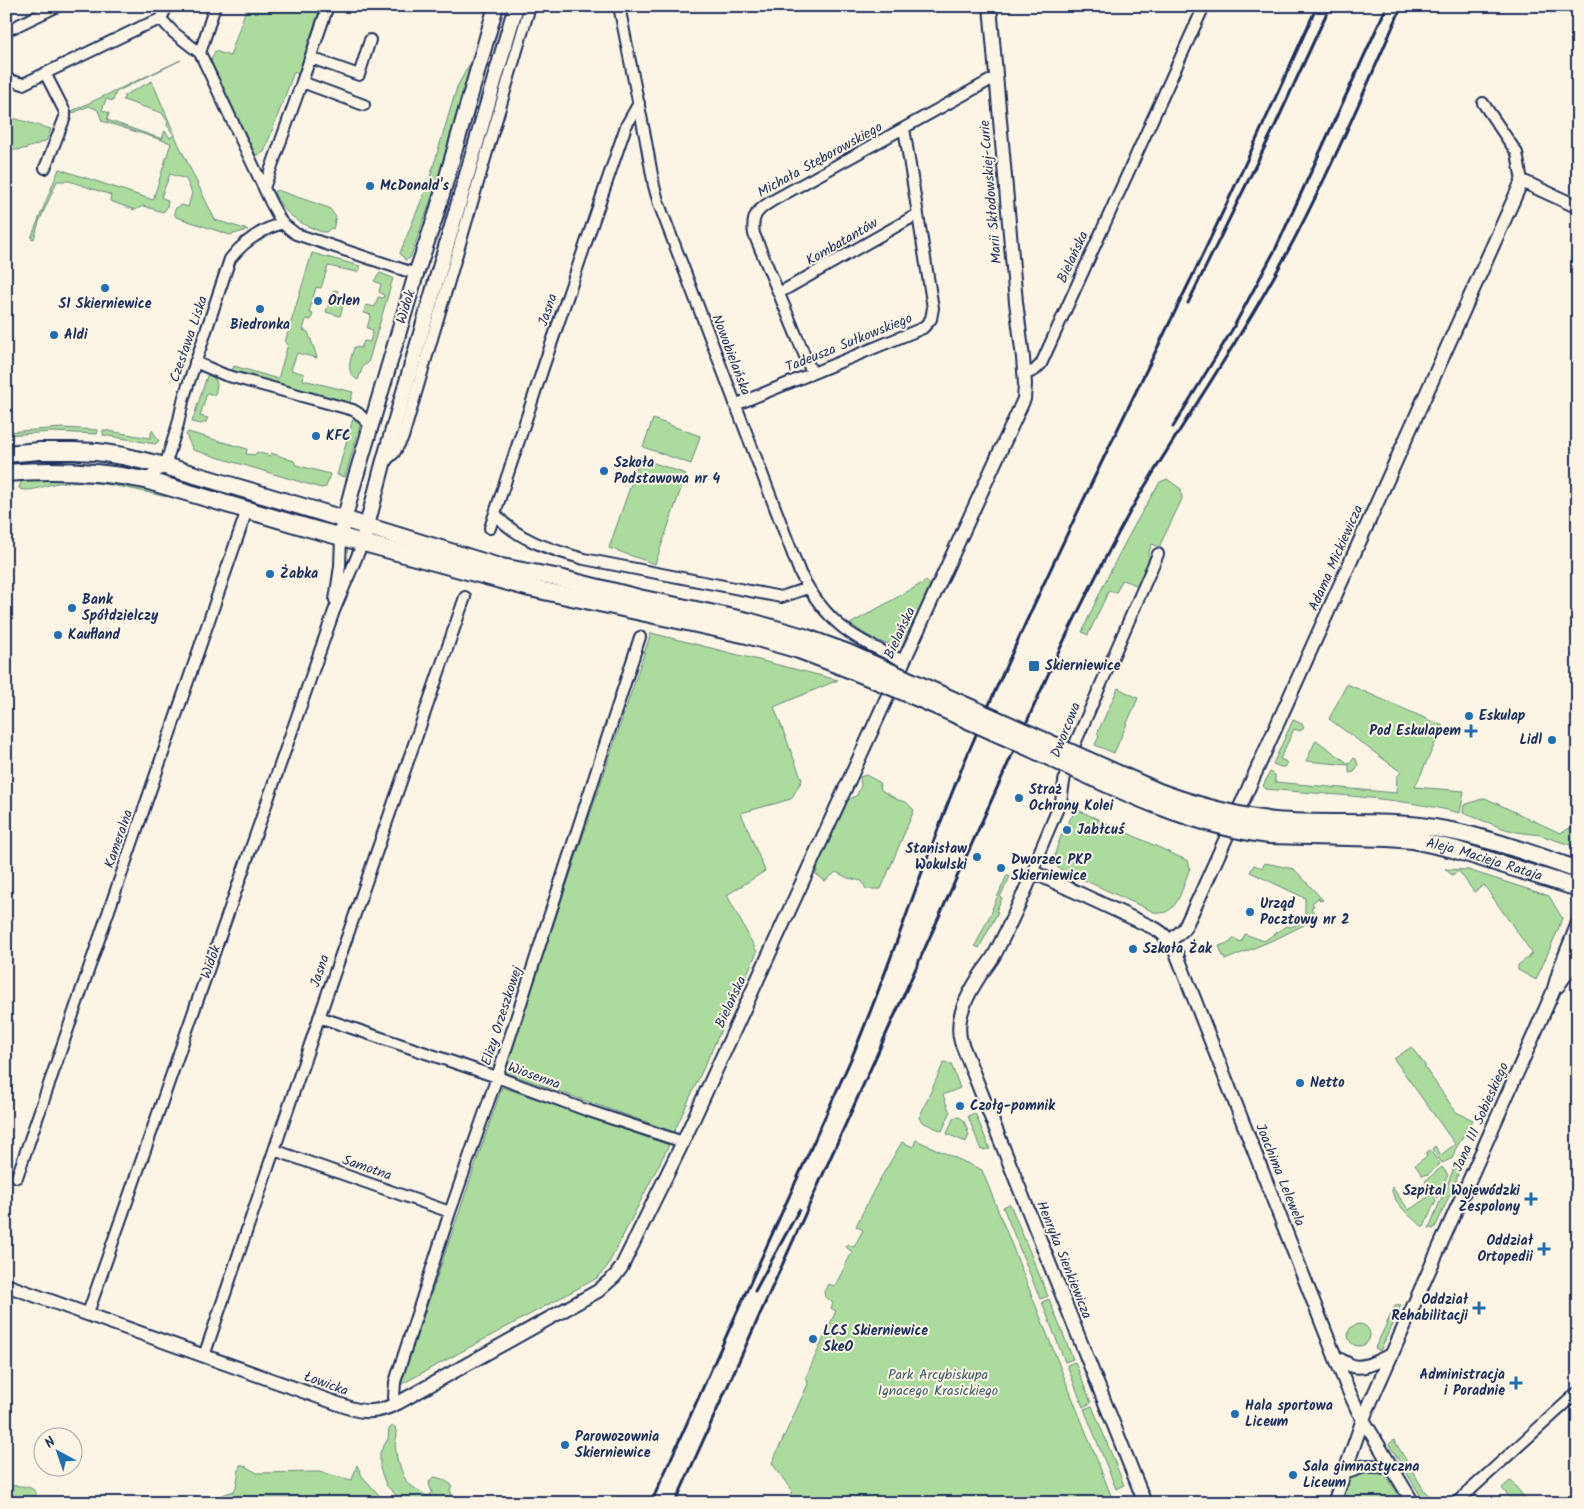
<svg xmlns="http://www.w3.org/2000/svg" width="1584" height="1509" font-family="Kalam,sans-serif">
<rect width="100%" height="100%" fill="#fcf5e5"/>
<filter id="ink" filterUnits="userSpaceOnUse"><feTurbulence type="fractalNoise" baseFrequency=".02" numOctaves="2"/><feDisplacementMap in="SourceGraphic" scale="10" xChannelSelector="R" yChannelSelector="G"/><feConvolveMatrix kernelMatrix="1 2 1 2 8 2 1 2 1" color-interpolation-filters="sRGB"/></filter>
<g filter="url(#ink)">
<path fill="#acdc9d" stroke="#64867e" d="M247 6H321L298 74 294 72 264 152 256 156 210 63 215 51 230 56Z
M181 60 116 92 113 101 106 99 102 110 109 113 107 120 162 139 165 131 170 138 174 135 167 125 168 122 162 113 123 100 125 95 152 81 179 145 215 220 248 230 230 235 176 217 174 212 176 208 182 205 188 207 192 193 186 179 170 174 161 197 167 200 168 203 166 209 163 212 143 206 135 210 110 201 111 195 69 181H57L39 222 34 239 31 238 59 169 153 200 171 143 102 121 98 110 89 106 73 113 70 112Z
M469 65H471L435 188 412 253 410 258 405 260 400 253 428 184 457 87Z
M6 116 51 129 47 140C36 145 19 153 6 149Z
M277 190 329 208 336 217 333 229 331 228 326 232H322C300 224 283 214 274 192Z
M312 253 360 266V270L357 272 328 266 321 288 316 287 309 312 313 314 311 320 306 319 303 330 308 332C311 341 315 349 317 358L297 353 291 370 304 374 303 380 353 392 349 405 232 371 234 366 278 379 288 344 285 342Z
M380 273 393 278 368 363 363 366 358 380C344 373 351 359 354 347L361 348 364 341 370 342 373 330 367 328 371 315 364 313 366 305 375 307 378 297 383 298 384 295 379 292 381 284 374 281Z
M335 290 338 291 336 297 345 299 340 316 326 312 333 291Z
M209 375 215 379 217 384 215 395 207 393 200 416 208 418 206 422 201 424 192 422 207 376Z
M354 415 360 421V426L345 477 337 475Z
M653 419 700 436 691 464 643 447Z
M63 428 98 430 97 434 53 432 6 435V432Z
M103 430 150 438 152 430 159 441 155 444 103 435Z
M188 432 247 449 246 454 255 455 257 452 270 456 271 453 294 461 296 465 330 474 326 487 321 488 193 450 186 435Z
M640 458 686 474 655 564 609 548Z
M32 478 116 481 164 493 167 497C136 490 90 478 58 483 47 484 32 493 20 489L19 487 22 481Z
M1167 479 1181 489 1182 499 1159 547 1152 544 1148 554 1152 560 1139 586 1122 580 1116 593 1109 590 1088 635 1082 632C1105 580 1130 530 1160 482Z
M926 581 930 585C924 598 912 630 903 639 900 642 894 644 889 644 875 642 861 631 850 624Z
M651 633 838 680 774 707 802 780 791 799 741 813 765 871 727 895 757 952 674 1132 504 1072Z
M1347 684 1443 726 1415 787 1464 791 1460 813C1397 797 1330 795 1266 789L1263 786 1270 772 1275 775V782L1396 793 1397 777 1401 772 1329 719Z
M1118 688 1138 698 1114 753 1095 745 1099 736 1097 734Z
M1293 720 1302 724 1304 728 1300 731 1294 729 1280 759 1285 761 1287 764 1284 767H1281L1273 764Z
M1316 740 1349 764 1354 758 1356 759 1358 765 1354 772 1349 773V765L1306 761Z
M866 775 879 782 881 790 898 800 906 802 914 810 881 889H866L862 881 848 878 836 872 825 881 816 874 821 855 847 801 857 795 861 785 860 777Z
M1485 798 1560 833 1578 824V841L1576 847 1540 835 1517 832 1505 829 1463 813 1464 805Z
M1078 810 1188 861 1190 868 1188 873C1182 889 1176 919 1154 912L1058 868C1056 864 1054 861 1055 856 1055 847 1070 814 1078 810Z
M1265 863 1294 869 1323 900 1321 901 1318 898 1312 903 1314 906 1311 908 1316 916 1308 923 1304 924V925L1278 938 1225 960V957L1223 956 1219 946 1231 942 1233 938 1241 942 1245 934 1264 941 1286 926 1291 927 1305 920V898L1250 872 1254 865 1262 868Z
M1445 869 1468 870 1549 896 1562 918 1558 930 1536 980 1518 970V965L1529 957V956L1532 953 1484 885 1474 892 1459 871 1452 875Z
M1007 875 1010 877 1000 897 1002 898 996 911 998 912 979 948 975 946C982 932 987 920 993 910L992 909Z
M1411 1047 1425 1065V1068L1456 1112 1473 1120 1455 1150 1453 1158 1442 1163 1432 1149 1435 1146 1441 1155 1455 1144 1394 1059Z
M944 1062 951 1064 960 1088 943 1095 950 1113 942 1131 922 1122 919 1118Z
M502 1087 669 1145 607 1267 597 1278 400 1385Z
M975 1113 990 1149 981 1150 968 1116Z
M956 1117C965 1116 966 1128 969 1135L966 1142 947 1134 953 1119Z
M916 1140 982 1170 1114 1503H787L792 1491 772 1463 808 1384 807 1380 805 1379 836 1311 831 1308 833 1303 825 1297 824 1292 828 1284 835 1286 852 1252 846 1247 847 1244 854 1247 863 1230 856 1226 876 1186 902 1142 913 1147Z
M1430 1150 1440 1164 1427 1175 1426 1174 1423 1176 1415 1165 1427 1156 1426 1153Z
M1457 1161 1461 1162 1456 1181 1435 1228 1433 1229 1429 1228Z
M1442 1167 1448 1175 1437 1198 1425 1181Z
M1392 1187 1409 1210 1432 1194 1436 1200 1424 1227C1414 1221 1390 1200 1392 1187Z
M1010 1204 1048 1296 1040 1299 1003 1207Z
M1049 1299 1073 1359 1065 1362 1042 1302Z
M1401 1305 1380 1351 1375 1348 1395 1306Z
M1348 1335a11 11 0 1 1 22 0a11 11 0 1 1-22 0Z
M1075 1362 1091 1403 1083 1407 1067 1365Z
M1092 1406 1124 1485 1116 1489 1084 1409Z
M393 1426 395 1427 397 1435 395 1444 397 1459 404 1477 408 1484 427 1496 430 1495 432 1492 429 1484 430 1480 435 1477 442 1479 452 1485 450 1490 452 1494 450 1503H404L386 1485 380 1468V1452L388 1439 389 1429Z
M1394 1440 1425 1492 1439 1503H1425L1389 1444Z
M240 1465H243L257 1473 320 1472 352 1480 357 1465 362 1476 386 1503H316L308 1499 278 1498 257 1499 244 1503H199L234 1491 236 1487Z
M1358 1472H1381L1385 1475 1405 1503H1341L1349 1480Z
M1510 1481 1512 1482 1529 1503H1514L1502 1488Z
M6 1485C21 1487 41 1483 35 1503H6Z"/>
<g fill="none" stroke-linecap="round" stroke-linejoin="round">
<defs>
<path id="minor" d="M619 6 645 136 654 186 659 204 800 573C827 624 852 638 904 661
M161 19 173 32 200 53 271 203 282 223 296 234 416 274
M6 31 58 6
M200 53 215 6
M311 58 359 75 370 40
M6 79 23 84 141 27 161 19 167 6
M302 82 328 6
M1483 103 1517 153 1522 181
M45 168 65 117V112L45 73
M264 188 302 82 364 105
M779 293 918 214
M195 362 225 375 353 410 358 413 371 426
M812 373 754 234C751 216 757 210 772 201L996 77
M1024 375 1035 370 1041 364 1204 6
M735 405 923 328 931 319 933 308 904 128
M383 463 394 453 403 437 530 6
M145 480 165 466 178 424 184 397 230 259C244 241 261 230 282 223
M495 513C515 540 553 550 584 559L781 597 808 588
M490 528 544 365 626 126 639 103
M335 600 340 566 341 537
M1033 872 1039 853 1061 801 1065 776 1074 746 1158 554
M319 1017 497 1077 586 1110 683 1142
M274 1150 450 1212
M17 1177 247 510
M88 1313 334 611 363 542
M204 1356 321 1012 465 597
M398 1403 394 1397 395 1382 450 1212 497 1077 640 637
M1456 1503 1578 1392"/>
<path id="tertiary" d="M1170 941 1184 929 1199 898 1522 181 1578 207
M1558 986 1571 967 1578 953
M6 1285 350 1408C368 1414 382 1411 398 1403L598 1291 615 1276 621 1268 683 1142 1024 399 1025 384 1023 358 1016 302 990 6
M1335 1357C1341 1360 1347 1364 1353 1366 1365 1370 1380 1359 1392 1355
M1344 1473 1365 1466 1392 1467
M1145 1503 961 1042C954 1018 968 994 981 974 986 967 992 960 996 952 1009 926 1022 899 1033 872L1154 928C1166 934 1172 943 1177 955L1347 1387 1358 1411 1413 1503
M1334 1503 1363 1419 1553 992 1560 968 1578 923"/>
<path id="secondary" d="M342 529 353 486 416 274 436 215 496 6
M364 537 383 464 516 6"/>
<g id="primary">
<path d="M6 454 39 451H72L97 452 123 456 165 466 317 511 496 566 555 577 639 598 748 621 804 637"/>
<path d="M6 473C53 469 98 471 145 480L312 529 530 588 747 635 799 650"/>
<path d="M1275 821C1323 825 1372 821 1420 826 1474 832 1527 852 1578 870"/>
<path id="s1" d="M1269 835 1388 838 1413 840 1453 849 1578 888"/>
</g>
</defs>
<use href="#minor" stroke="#1b2f5e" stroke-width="14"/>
<use href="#tertiary" stroke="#1b2f5e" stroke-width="16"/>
<use href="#secondary" stroke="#1b2f5e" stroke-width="18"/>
<use href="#primary" stroke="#1b2f5e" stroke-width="20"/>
<use href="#minor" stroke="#fcf5e5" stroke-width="10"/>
<use href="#tertiary" stroke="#fcf5e5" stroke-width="12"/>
<use href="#secondary" stroke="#fcf5e5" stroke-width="14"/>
<use href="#primary" stroke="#fcf5e5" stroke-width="16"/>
<path stroke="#1b2f5e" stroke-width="3" d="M1188 303 1274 128 1330 6
M1173 427 1232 330 1276 248 1387 6
M755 1291 799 1210
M651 1503 851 1059C894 958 926 852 969 751 1036 593 1113 439 1188 285 1233 193 1275 99 1317 6
M675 1503 1056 657C1082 603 1109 548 1139 496 1184 421 1234 349 1276 273 1324 187 1362 96 1402 6"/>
<defs>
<path id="primary-bridge" d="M804 637 848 653 1159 792C1197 806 1235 816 1275 821
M799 650C878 679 955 714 1032 749 1109 785 1184 824 1269 835"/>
</defs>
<use href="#primary-bridge" stroke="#1b2f5e" stroke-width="20" stroke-linecap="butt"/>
<use href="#primary-bridge" stroke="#fcf5e5" stroke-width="16"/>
</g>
</g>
<g fill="#1f6fb2" stroke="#fcf5e5" stroke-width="2">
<circle cx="370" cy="186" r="5"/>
<circle cx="105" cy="288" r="5"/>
<circle cx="318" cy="301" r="5"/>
<circle cx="260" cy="309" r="5"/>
<circle cx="54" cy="335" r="5"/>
<circle cx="316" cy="436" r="5"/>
<circle cx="604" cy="471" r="5"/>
<circle cx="270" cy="574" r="5"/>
<circle cx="72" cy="608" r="5"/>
<circle cx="58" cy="635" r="5"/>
<rect x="1028" y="660" width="12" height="12" rx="2.5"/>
<circle cx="1469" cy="716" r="5"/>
<path d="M1468.5 723.5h5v5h5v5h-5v5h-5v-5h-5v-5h5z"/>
<circle cx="1552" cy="740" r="5"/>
<circle cx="1019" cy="798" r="5"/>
<circle cx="1067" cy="830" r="5"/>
<circle cx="977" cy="857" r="5"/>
<circle cx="1001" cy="868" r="5"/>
<circle cx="1250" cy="912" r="5"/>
<circle cx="1133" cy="949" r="5"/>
<circle cx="1300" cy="1083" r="5"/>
<circle cx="960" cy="1106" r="5"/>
<path d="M1528.5 1191.5h5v5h5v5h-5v5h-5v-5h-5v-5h5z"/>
<path d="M1541.5 1241.5h5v5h5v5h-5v5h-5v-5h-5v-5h5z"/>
<path d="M1476.5 1300.5h5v5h5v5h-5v5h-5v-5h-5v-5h5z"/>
<circle cx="813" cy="1339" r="5"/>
<path d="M1513.5 1375.5h5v5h5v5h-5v5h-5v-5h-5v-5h5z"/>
<circle cx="1235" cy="1414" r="5"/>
<circle cx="565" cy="1445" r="5"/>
<circle cx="1293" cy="1475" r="5"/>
</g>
<g text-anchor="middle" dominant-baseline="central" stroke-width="4" stroke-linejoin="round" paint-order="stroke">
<g font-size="14" fill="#1b2f5e" stroke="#fcf5e5">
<text transform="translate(820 160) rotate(-29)">Michała Stęborowskiego</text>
<text transform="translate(991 192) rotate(-95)">Marii Skłodowskiej-Curie</text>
<text transform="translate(842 242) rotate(-30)">Kombatantów</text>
<text transform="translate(1073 257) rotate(-65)">Bielańska</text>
<text transform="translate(406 307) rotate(-73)">Widok</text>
<text transform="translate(548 310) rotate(-71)">Jasna</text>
<text transform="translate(189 339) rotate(-71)">Czesława Liska</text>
<text transform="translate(849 343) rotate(-22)">Tadeusza Sułkowskiego</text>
<text transform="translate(731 355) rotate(69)">Nowobielańska</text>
<text transform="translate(1336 558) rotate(-66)">Adama Mickiewicza</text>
<text transform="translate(900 633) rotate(-65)">Bielańska</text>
<text transform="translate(1066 730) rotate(-68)">Dworcowa</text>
<text transform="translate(119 839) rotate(-71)">Kameralna</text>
<text stroke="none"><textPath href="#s1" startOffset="218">Aleja Macieja Rataja</textPath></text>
<text transform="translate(211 962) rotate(-71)">Widok</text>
<text transform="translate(320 971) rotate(-71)">Jasna</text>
<text transform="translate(731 1002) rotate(-65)">Bielańska</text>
<text transform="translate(502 1016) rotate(-72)">Elizy Orzeszkowej</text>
<text transform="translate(534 1076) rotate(20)">Wiosenna</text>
<text transform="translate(1481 1117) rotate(-66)">Jana III Sobieskiego</text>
<text transform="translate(367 1168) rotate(19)">Samotna</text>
<text transform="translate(1280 1175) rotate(68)">Joachima Lelewela</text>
<text transform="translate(1064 1260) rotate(68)">Henryka Sienkiewicza</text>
<text transform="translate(326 1384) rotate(20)">Łowicka</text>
</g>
<g font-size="14" font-weight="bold" fill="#1b2f5e" stroke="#fcf5e5" text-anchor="start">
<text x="380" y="186">McDonald's</text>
<text x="328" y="301">Orlen</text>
<text x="105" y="304" text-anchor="middle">S1 Skierniewice</text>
<text x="260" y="325" text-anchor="middle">Biedronka</text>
<text x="64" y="335">Aldi</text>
<text x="326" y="436">KFC</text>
<text x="614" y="463">Szkoła<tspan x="614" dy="16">Podstawowa nr 4</tspan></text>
<text x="280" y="574">Żabka</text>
<text x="82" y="600">Bank<tspan x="82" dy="16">Spółdzielczy</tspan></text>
<text x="68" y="635">Kaufland</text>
<text x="1045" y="666">Skierniewice</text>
<text x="1479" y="716">Eskulap</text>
<text x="1461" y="731" text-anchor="end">Pod Eskulapem</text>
<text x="1542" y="740" text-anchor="end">Lidl</text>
<text x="1029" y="790">Straż<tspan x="1029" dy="16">Ochrony Kolei</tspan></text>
<text x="1077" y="830">Jabłcuś</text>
<text x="967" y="849" text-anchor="end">Stanisław<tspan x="967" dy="16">Wokulski</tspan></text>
<text x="1011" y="860">Dworzec PKP<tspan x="1011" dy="16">Skierniewice</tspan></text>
<text x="1260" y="904">Urząd<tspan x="1260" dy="16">Pocztowy nr 2</tspan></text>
<text x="1143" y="949">Szkoła Żak</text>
<text x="1310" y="1083">Netto</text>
<text x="970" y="1106">Czołg-pomnik</text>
<text x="1520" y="1191" text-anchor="end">Szpital Wojewódzki<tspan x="1520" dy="16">Zespolony</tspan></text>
<text x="1533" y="1241" text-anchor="end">Oddział<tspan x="1533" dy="16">Ortopedii</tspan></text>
<text x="1468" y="1300" text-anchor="end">Oddział<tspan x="1468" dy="16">Rehabilitacji</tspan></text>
<text x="823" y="1331">LCS Skierniewice<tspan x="823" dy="16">SkeO</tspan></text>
<text x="1505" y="1375" text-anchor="end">Administracja<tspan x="1505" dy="16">i Poradnie</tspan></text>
<text x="1245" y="1406">Hala sportowa<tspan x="1245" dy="16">Liceum</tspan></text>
<text x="575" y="1437">Parowozownia<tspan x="575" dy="16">Skierniewice</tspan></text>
<text x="1303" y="1467">Sala gimnastyczna<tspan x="1303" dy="16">Liceum</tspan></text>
</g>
<g font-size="14" fill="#3f5a6e" stroke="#fcf5e5">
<text x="938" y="1375">Park Arcybiskupa<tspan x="938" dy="16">Ignacego Krasickiego</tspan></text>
</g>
</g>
<rect width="1584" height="1509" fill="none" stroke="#fcf5e5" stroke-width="25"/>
<rect x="12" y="12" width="1559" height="1484" fill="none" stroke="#1b2f5e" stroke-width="2" filter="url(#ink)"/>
<g transform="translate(58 1452) rotate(320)"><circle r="24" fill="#fcf5e5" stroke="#a2a6af"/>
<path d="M0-4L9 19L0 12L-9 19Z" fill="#1f6fb2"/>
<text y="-8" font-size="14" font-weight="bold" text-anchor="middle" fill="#1b2f5e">N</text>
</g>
</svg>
